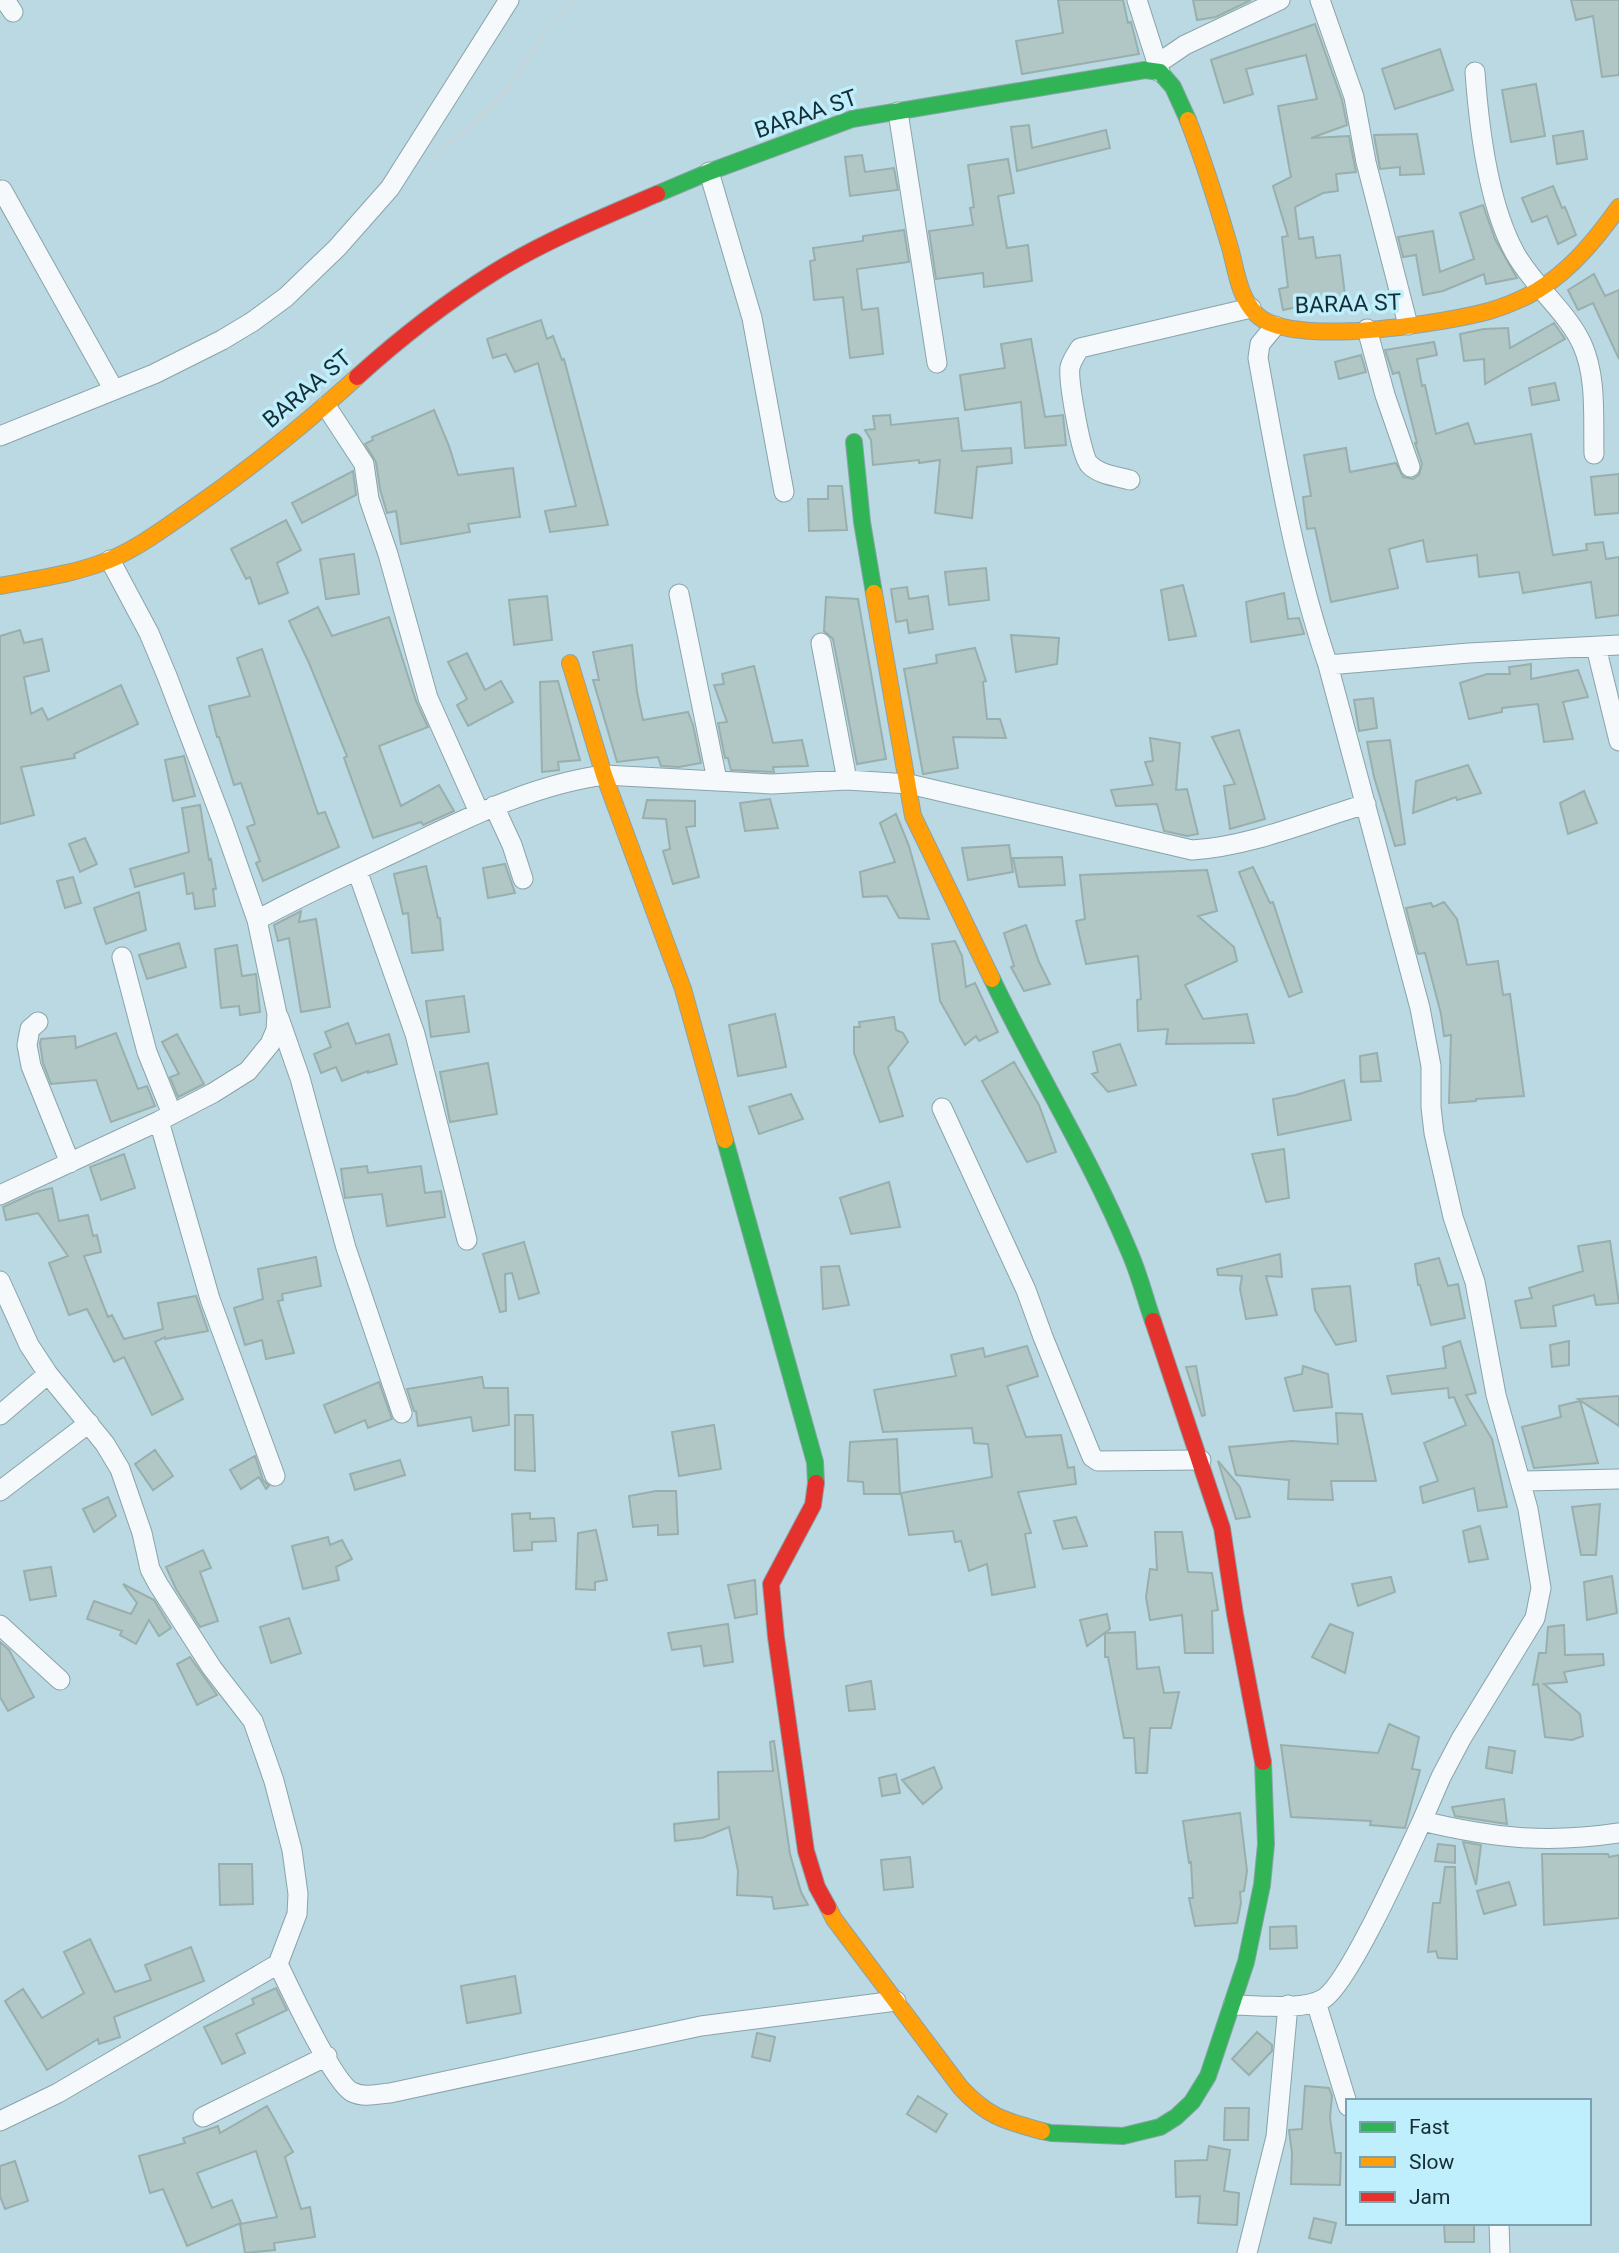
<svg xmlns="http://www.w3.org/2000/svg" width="1619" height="2253" font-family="Roboto,sans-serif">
<rect width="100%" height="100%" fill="#bad9e2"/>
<path fill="#b0c7c6" stroke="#98afad" stroke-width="2" d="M1058 0H1123L1128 23 1131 22 1139 54 1022 74 1016 41 1063 33Z
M1193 0H1251L1216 17 1197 20Z
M1571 0H1619V75L1602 77 1593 16 1576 20Z
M1315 24 1342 100 1347 125 1311 138 1349 136 1356 172 1336 174 1338 191 1323 193 1295 207 1299 239 1313 237 1316 258 1340 255 1346 303 1313 308 1312 304 1283 310 1279 289 1288 287 1282 237 1288 236 1273 186 1291 177 1278 106 1317 99 1306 55 1246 69 1253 94 1224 103 1211 60Z
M1440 49 1453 90 1395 109 1382 69Z
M1536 84 1545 136 1511 142 1502 90Z
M1029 125 1032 148 1106 130 1110 148 1017 171 1011 127Z
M1583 131 1587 159 1557 164 1553 136Z
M1417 134 1424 174 1400 175V167L1380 169 1374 135Z
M862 155 865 172 894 168 898 190 850 196 845 157Z
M1008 159 1014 193 998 196 1007 248 1028 245 1032 281 984 287 983 273 936 279 929 231 973 225 970 208 974 207 968 165Z
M1553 186 1562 208 1565 207 1576 235 1558 244 1547 216 1532 222 1522 198Z
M1483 205 1495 239 1517 278 1486 284 1484 274 1443 291 1423 295 1416 255 1403 257 1398 237 1433 231 1440 272 1474 259 1460 213Z
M904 230 909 262 857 269 862 310 878 308 883 354 850 358 843 297 814 300 810 261 815 260 813 248 863 241V236Z
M1594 274 1605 296 1619 290V359L1593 303 1578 310 1568 290Z
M541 320 547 339 553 336 562 360 564 359 608 525 550 532 545 511 576 506 538 363 515 372 506 354 493 358 487 339Z
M1554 323 1565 339 1485 384 1484 359 1464 361 1460 334 1484 329 1508 328 1510 348Z
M1031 339 1045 417 1063 415 1066 445 1025 448 1021 402 965 410 960 375 1005 368 1001 344Z
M1434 342 1437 355 1417 359 1422 386 1425 385 1436 434 1468 423 1475 444 1531 434 1553 555 1587 550 1586 544 1603 542 1606 559 1619 557V615L1596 618 1591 582 1523 593 1519 572 1479 577 1477 555 1427 562 1423 540 1389 549 1398 588 1331 602 1315 528 1307 529 1303 497 1311 496 1304 455 1346 448 1350 472 1396 463 1403 477 1413 479 1419 475 1422 464 1415 443H1417L1399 372 1393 374 1385 350Z
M1361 355 1366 372 1339 379 1335 362Z
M1555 383 1559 400 1532 405 1529 388Z
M434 410 449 446 458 475 513 468 520 517 468 524 470 532 401 544 396 511 387 513 380 489 376 462 365 444 373 440 372 437Z
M890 415 891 425 958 418 962 451 1011 448 1012 463 977 467 972 518 935 513 940 460 919 463V460L873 465 871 440 865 430 875 429 873 416Z
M353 471 356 495 302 523 292 503Z
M1619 474V513L1595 515 1591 477Z
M828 486H842L847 530 809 531 808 499H828Z
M286 520 301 550 277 563 288 593 259 604 250 577 246 579 231 549Z
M354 554 359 594 326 599 320 559Z
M986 568 989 600 949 605 945 572Z
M1183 585 1196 636 1169 640 1161 590Z
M907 587 909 599 928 596 933 629 909 633 907 620 896 622 891 589Z
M1284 593 1288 619 1299 618 1304 634 1251 642 1246 602Z
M547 596 552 640 514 645 509 600Z
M826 597 858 599 886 759 857 764 833 639 824 631Z
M318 607 332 636 389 617 416 701 428 727 379 746 401 806 439 785 454 811 423 825 421 822 373 838 344 758 347 756 309 663 289 621Z
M20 630 24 643 42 639 49 671 24 677 31 714 42 708 48 720 121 685 138 724 74 754 75 758 21 767 34 815 0 824V636Z
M1011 635 1059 638 1057 664 1016 672Z
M632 645 637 692 643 720 688 712 693 725 701 763 679 767 661 766 658 757 617 762 593 680H599L593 652Z
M975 648 986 681 983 682 987 719H1000L1006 738 953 737 958 768 923 774 904 669 937 663 936 655Z
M262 649 318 814 325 812 339 847 263 881 256 863 260 861 247 827 255 824 241 783 234 785 219 737H217L209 706 250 696 237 658Z
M467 653 485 690 501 681 513 702 468 726 457 705 467 699 448 662Z
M1531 664V679L1578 670 1588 697 1563 702 1573 739 1544 742 1538 704 1502 708V712L1469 719 1460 683 1487 674H1510L1509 667Z
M754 666 773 743 802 740 808 766 773 767 774 772 731 770 728 758H725L718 723 727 722 714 685 724 684 722 674Z
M558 681 580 760 558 762 559 770 542 772 540 682Z
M1373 698 1377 728 1359 731 1354 700Z
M1239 730 1265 819 1230 829 1224 786 1235 784 1212 737Z
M1150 738 1180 743 1176 790 1187 789 1198 834 1187 836 1164 831 1157 804 1116 806 1111 790 1153 785 1145 762 1153 761Z
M1390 740 1405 844 1395 846 1374 777 1367 742Z
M184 756 195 796 173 801 165 760Z
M1468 765 1481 793 1457 800 1456 797 1413 813 1416 781Z
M1584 791 1597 823 1568 834 1560 803Z
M770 799 778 828 745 831 740 803Z
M647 800 695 801V826L686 827 699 877 673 884 663 851 670 849 666 819 643 818Z
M200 805 209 860 211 859 216 889H213L215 906 195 909 193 893 187 894 184 873 135 887 130 869 189 852 182 808Z
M896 814 909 846 929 919 899 918 887 896 863 897 860 872 895 862 880 823Z
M85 838 97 864 80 872 69 844Z
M1009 845 1013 872 968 880 962 848Z
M1062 857 1065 885 1019 887 1013 858Z
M505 864 515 893 488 898 483 868Z
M426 866 438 918H440L443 950 412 953 408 913 403 914 394 874Z
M1253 867 1270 903 1273 902 1302 992 1289 997 1239 872Z
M1207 870 1217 911 1198 916 1234 947 1237 961 1185 985 1203 1019 1247 1014 1254 1043 1166 1044 1168 1029 1138 1031 1137 1000 1141 999 1138 956 1086 964 1076 921 1085 919 1080 875Z
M73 877 81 903 65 908 57 881Z
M139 892 146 930 106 944 94 908Z
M1444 902 1457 919 1467 965 1498 961 1503 995 1510 994 1524 1096 1476 1099V1101L1449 1103 1451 1035 1444 1036 1441 1014 1425 953 1418 954 1406 908 1431 903 1433 907Z
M301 911 299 922 316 919 330 1007 301 1012 289 938 278 941 274 925Z
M1026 925 1039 962 1050 984 1024 991 1011 967 1014 966 1004 933Z
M955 941 962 956 966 987 975 983 998 1032 979 1041 976 1036 965 1045 940 1001 932 944Z
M179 943 186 967 147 979 139 955Z
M237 945 242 976 256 974 260 1012 240 1015 239 1006 221 1008 215 949Z
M464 996 469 1032 431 1037 426 1001Z
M775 1014 786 1067 738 1076 729 1025Z
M894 1017 896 1030 903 1033 908 1042 888 1068 903 1116 880 1122 854 1053V1027H860L859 1022Z
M348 1023 356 1044 389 1034 397 1064 368 1073V1071L342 1081 336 1067 321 1073 314 1054 331 1047 325 1032Z
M116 1033 138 1089 147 1086 155 1106 111 1122 96 1080 51 1084 43 1063 40 1043 41 1039 75 1036 76 1048Z
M177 1034 204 1084 178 1097 170 1077 179 1074 162 1042Z
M1120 1044 1136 1085 1108 1092 1092 1074 1098 1072 1093 1052Z
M1377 1053 1381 1081 1361 1082 1360 1056Z
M1014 1062 1039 1105 1056 1152 1027 1162 982 1081Z
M488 1063 497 1114 450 1122 440 1072Z
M1344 1080 1351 1120 1278 1135 1273 1099 1296 1095Z
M791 1094 803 1119 759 1134 749 1107Z
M1284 1149 1289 1198 1266 1202 1252 1154Z
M124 1154 135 1188 101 1200 90 1167Z
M367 1166 368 1173 421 1166 425 1193 441 1191 445 1217 387 1226 382 1194 345 1198 341 1169Z
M889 1182 900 1227 851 1234 840 1198Z
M52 1188 59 1221 88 1215 93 1236 97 1235 101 1252 84 1256 108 1317 112 1315 124 1339 163 1329 158 1303 196 1296 208 1331 165 1339V1337L155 1342 183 1399 152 1415 124 1357 114 1362 87 1309 69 1315 49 1263 68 1256 38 1213 6 1220 3 1207 36 1192Z
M1610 1241 1619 1303 1596 1305 1594 1295 1553 1306 1556 1326 1521 1328 1515 1301 1532 1298 1529 1288 1583 1271 1578 1246Z
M524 1242 539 1293 519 1299 512 1273 505 1274 506 1311 500 1312 483 1254Z
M1280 1254 1282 1277 1266 1276 1277 1315 1246 1319 1240 1289 1242 1276 1218 1275 1217 1269Z
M316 1257 321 1286 282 1294 283 1300 278 1301 294 1353 266 1359 262 1340 245 1345 234 1308 263 1299 258 1269Z
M1439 1258 1448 1286 1458 1284 1465 1318 1431 1325 1420 1285H1418L1415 1264Z
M839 1266 849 1305 823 1309 821 1267Z
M1350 1286 1356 1341 1336 1345 1315 1310 1312 1289Z
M1460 1341 1476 1393 1466 1395 1492 1439 1507 1507 1478 1511 1474 1488 1423 1503 1420 1487 1438 1481 1424 1443 1466 1425 1454 1397 1449 1398 1448 1388 1392 1394 1387 1376 1446 1368 1443 1347Z
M1569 1341V1365L1552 1367 1550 1345Z
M1027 1346 1038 1376 1007 1386 1026 1437 1061 1435 1068 1468 1074 1467 1076 1484 1018 1492 1031 1533 1025 1534 1035 1587 992 1595 987 1564 969 1571 961 1541 955 1542 953 1531 909 1535 901 1493 992 1477 988 1444 974 1443 972 1428 883 1432 874 1390 956 1376 951 1355 983 1348 985 1357Z
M1196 1366 1205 1415 1202 1416 1186 1367Z
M1303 1366 1328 1374 1332 1407 1294 1411 1285 1378 1302 1374Z
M482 1377 484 1388H508L509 1425 473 1431 471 1417 418 1426 416 1411H414L407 1389Z
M379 1382 392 1419 368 1428 365 1420 335 1433 324 1405Z
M1619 1396V1426L1578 1399Z
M1580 1401 1598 1463 1534 1468 1522 1427 1561 1417 1559 1406Z
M1336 1413 1362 1414 1376 1481H1331L1333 1500 1288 1499 1289 1480 1236 1475 1229 1447 1292 1441 1338 1444Z
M515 1415H533L535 1471 515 1470Z
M714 1425 721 1469 679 1476 672 1432Z
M897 1439 900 1494H864L863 1482 848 1481 850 1442Z
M155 1450 173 1476 153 1490 135 1464Z
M255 1456 263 1480 269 1486 266 1489 259 1477 241 1489 230 1470Z
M400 1460 405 1475 355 1490 350 1474Z
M1218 1461 1240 1487 1250 1517 1236 1519Z
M656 1491H676L678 1534 658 1535V1525L633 1527 629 1496Z
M108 1497 116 1516 94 1532 83 1509Z
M1600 1504 1596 1555H1581L1572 1507Z
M530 1513V1519L554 1518 556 1541 532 1542V1550L514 1551 512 1514Z
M1076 1517 1087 1546 1063 1549 1054 1521Z
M1480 1526 1488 1559 1469 1562 1463 1531Z
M596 1530 607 1580 595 1582V1590L576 1589 578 1533Z
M1155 1532H1182L1188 1572 1212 1573 1218 1610 1212 1611 1213 1653H1185L1182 1615 1150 1620 1146 1597 1150 1569 1157 1570Z
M328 1537 330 1545 342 1540 352 1559 336 1567 339 1580 303 1589 292 1546Z
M203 1550 211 1568 200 1572 218 1621 200 1627 176 1589 166 1567Z
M51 1567 56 1596 30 1600 24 1571Z
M1612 1576 1617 1613 1587 1620 1584 1582Z
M1391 1577 1395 1592 1358 1606 1352 1584Z
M755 1580 757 1614 735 1618 728 1585Z
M123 1584 154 1600 171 1628 159 1636 149 1620 136 1644 120 1635 122 1631 87 1619 94 1601 131 1614 137 1603Z
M1107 1614 1110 1629 1087 1646 1080 1620Z
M289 1618 301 1653 271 1663 260 1627Z
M728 1624 733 1662 704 1666 701 1646 672 1650 668 1633Z
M1330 1624 1353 1633 1345 1673 1312 1657Z
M1564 1625 1565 1655 1603 1654 1604 1665 1564 1672 1567 1682 1544 1684 1580 1714 1583 1736 1572 1740 1545 1737 1538 1684 1533 1685 1539 1653H1546L1548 1627Z
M1135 1632 1137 1669 1159 1667 1164 1693 1179 1692 1171 1728H1150L1147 1773H1136L1134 1738H1124L1108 1657H1105V1633Z
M0 1642 9 1650 34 1697 8 1711 0 1697Z
M190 1657 217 1695 197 1705 177 1664Z
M871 1681 875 1709 849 1711 846 1686Z
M1389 1724 1419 1737 1412 1769 1420 1770 1405 1828 1370 1825 1371 1821 1291 1817 1281 1745 1378 1753Z
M774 1741 790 1854 801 1892 808 1905 774 1909 772 1897 737 1895 738 1871 729 1827 702 1838 675 1841 674 1824 719 1819 718 1772 773 1771 770 1742Z
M1489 1747 1515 1751 1512 1773 1486 1768Z
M934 1767 942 1788 923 1804 902 1780Z
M896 1774 900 1793 882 1796 879 1778Z
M1504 1799 1507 1824 1455 1816 1452 1807Z
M1240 1813 1247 1871 1244 1891 1240 1892 1241 1903 1237 1923 1195 1926 1189 1898H1193L1191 1862 1189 1863 1183 1821Z
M1463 1842 1481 1845 1476 1885Z
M1438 1844 1455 1846V1863L1435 1861Z
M1542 1854H1608L1609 1857 1619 1855V1918L1544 1925Z
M910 1857 913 1887 884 1890 881 1860Z
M219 1864H252L253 1904 220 1905Z
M1445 1867H1455L1457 1959 1438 1958 1436 1951 1428 1952 1433 1903H1440Z
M1509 1882 1516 1905 1484 1914 1477 1891Z
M1296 1926 1297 1948 1270 1949V1927Z
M90 1939 115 1992 151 1980 145 1965 191 1947 204 1981 114 2017 120 2037 99 2044 98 2039 47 2070 5 2001 23 1989 42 2018 84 1993 64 1952Z
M515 1976 521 2013 467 2023 461 1986Z
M276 1988 287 2010 236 2034 245 2053 222 2064 204 2027 254 2004 252 1999Z
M1257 2032 1272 2045V2051L1249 2075 1232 2059Z
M757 2033 775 2037 770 2061 752 2057Z
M1305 2086 1329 2088 1332 2096 1330 2118 1335 2153H1341L1340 2185 1291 2184 1292 2153 1289 2130 1302 2129Z
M918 2096 947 2114 936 2132 907 2114Z
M267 2106 293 2152 285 2157 301 2209 310 2207 315 2237 274 2243 275 2250 245 2253 240 2224 277 2217 256 2151 197 2173 212 2208 232 2200 241 2223 187 2246 163 2189 150 2193 139 2156 185 2143 183 2138 218 2126 220 2133Z
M1225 2108H1249L1248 2140H1224Z
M1209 2146 1230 2150 1224 2191 1239 2193 1237 2225 1198 2223 1200 2196 1176 2197 1175 2161 1207 2160Z
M15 2161 28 2201 5 2209 0 2196V2166Z
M1314 2218 1336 2223 1331 2243 1309 2238Z
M1444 2223H1474V2242H1445Z"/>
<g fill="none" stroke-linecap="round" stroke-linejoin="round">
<defs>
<path id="street" d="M5 0 13 12
M1137 0 1160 72
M1320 0 1354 97 1366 162 1408 325
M1157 64 1185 45 1280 0
M1475 72C1479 128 1488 204 1515 253 1533 286 1566 310 1582 344 1597 377 1593 418 1594 454
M898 112 937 363
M709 172 752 318 784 492
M2 190 114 390
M1275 326 1260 344 1258 358C1277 462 1294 566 1328 665L1420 1008 1431 1066V1107L1434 1133 1453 1217 1475 1282 1496 1395 1528 1509 1541 1588 1535 1618 1461 1739 1441 1777 1422 1821
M1367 329 1385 395 1410 467
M326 406 364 464 369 499 388 554 428 698 479 812
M0 436 154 374 222 340 252 322 286 297 337 248 390 188 509 0
M1130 480C1116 476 1099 475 1089 464 1081 456 1068 380 1070 367 1072 360 1076 354 1080 348L1251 308
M679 594 717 780
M821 643 847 780
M1596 647 1619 741
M1328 665 1469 653 1619 645
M494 806 512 845 523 879
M357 870 415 1034 467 1240
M257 920C304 894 353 872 402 849 467 818 532 785 604 775L772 784 847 780 909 784 1192 850C1252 846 1309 821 1366 804
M122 957 147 1052 172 1114
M279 1018 300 1078 346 1248 402 1413
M38 1022 30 1029 27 1045 31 1066 70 1163
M942 1108 1026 1290 1043 1337 1092 1457 1098 1461 1201 1460
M159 1121 210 1299 275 1476
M0 1195 159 1121 213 1093 248 1071 270 1044 276 1030 277 1014 257 920 223 823 167 676 149 633 110 560
M0 1281 29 1345 48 1374 105 1444 120 1469 142 1533 150 1569 158 1584 212 1668 253 1721 274 1781 292 1850 298 1894 297 1914 278 1964 58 2093 0 2121
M0 1415 48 1374
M1521 1481 1619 1479
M0 1491 89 1423
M0 1625 60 1680
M278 1964C289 1987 334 2083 352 2092 364 2098 378 2094 390 2093L701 2026 896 2001
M1316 2002 1348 2106
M1233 2005C1258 2005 1302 2011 1323 1999 1348 1985 1407 1853 1422 1821 1493 1838 1546 1844 1619 1833
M203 2117 327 2056
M1499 2223 1500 2253
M1247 2253 1276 2137 1288 2005"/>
<path id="fast" d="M657 194 709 172 852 119 1145 70 1160 72 1173 87 1188 120
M854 442 862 522 874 593
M992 979C1036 1071 1090 1157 1129 1251 1139 1273 1145 1298 1153 1321
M725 1140 815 1462 816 1483
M1042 2131 1051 2133 1123 2136 1160 2127 1176 2117 1192 2102 1208 2076 1246 1962 1262 1885 1266 1844 1263 1762"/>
<path id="slow" d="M1188 120C1203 159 1216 200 1228 241 1236 265 1237 295 1256 314 1289 349 1445 323 1489 311 1506 306 1523 299 1538 290 1572 269 1596 239 1619 207
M0 586C36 579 75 574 109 560 134 550 159 532 182 516 243 474 302 427 357 377
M874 593 913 816 992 979
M570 663 604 775 683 989 725 1140
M828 1907 834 1919 961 2088C988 2117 1005 2121 1042 2131"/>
<path id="jam" d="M357 377C399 339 445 303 493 273 542 242 603 217 657 194
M1153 1321 1222 1528 1235 1614 1263 1762
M816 1483 813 1505 771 1584 776 1637 806 1851 817 1887 828 1907"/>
</defs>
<use href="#street" stroke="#8aa3aa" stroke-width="21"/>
<use href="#fast" stroke="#8aa3aa" stroke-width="18"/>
<use href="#slow" stroke="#8aa3aa" stroke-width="18"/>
<use href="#jam" stroke="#8aa3aa" stroke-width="18"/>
<path stroke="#cbd5d8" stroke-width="4.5" stroke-dasharray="3.5 3.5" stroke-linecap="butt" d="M434 157 476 122 509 87 540 39 575 0"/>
<use href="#street" stroke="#f5f9fb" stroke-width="19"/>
<use href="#fast" stroke="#30b455" stroke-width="16"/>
<use href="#slow" stroke="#ff9f0a" stroke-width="16"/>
<use href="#jam" stroke="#e5322d" stroke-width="16"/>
</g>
<g text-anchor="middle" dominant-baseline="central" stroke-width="7" stroke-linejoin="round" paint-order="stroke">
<g font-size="23" fill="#152d34" stroke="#bfeefc">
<text transform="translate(806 114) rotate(-19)">BARAA ST</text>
<text transform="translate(1348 304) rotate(-2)">BARAA ST</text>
<text transform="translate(307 389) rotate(-40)">BARAA ST</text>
</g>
</g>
<rect x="1346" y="2099" width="245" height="126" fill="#bfeefc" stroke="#7ba1ac" stroke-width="2"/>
<rect x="1360" y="2122" width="35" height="10" fill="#30b455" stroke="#7ba1ac" stroke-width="2"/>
<text x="1409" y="2134" font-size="21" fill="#152d34">Fast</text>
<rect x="1360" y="2157" width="35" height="10" fill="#ff9f0a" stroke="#7ba1ac" stroke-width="2"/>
<text x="1409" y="2169" font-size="21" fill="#152d34">Slow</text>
<rect x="1360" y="2192" width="35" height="10" fill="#e5322d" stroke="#7ba1ac" stroke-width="2"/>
<text x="1409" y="2204" font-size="21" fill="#152d34">Jam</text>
</svg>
